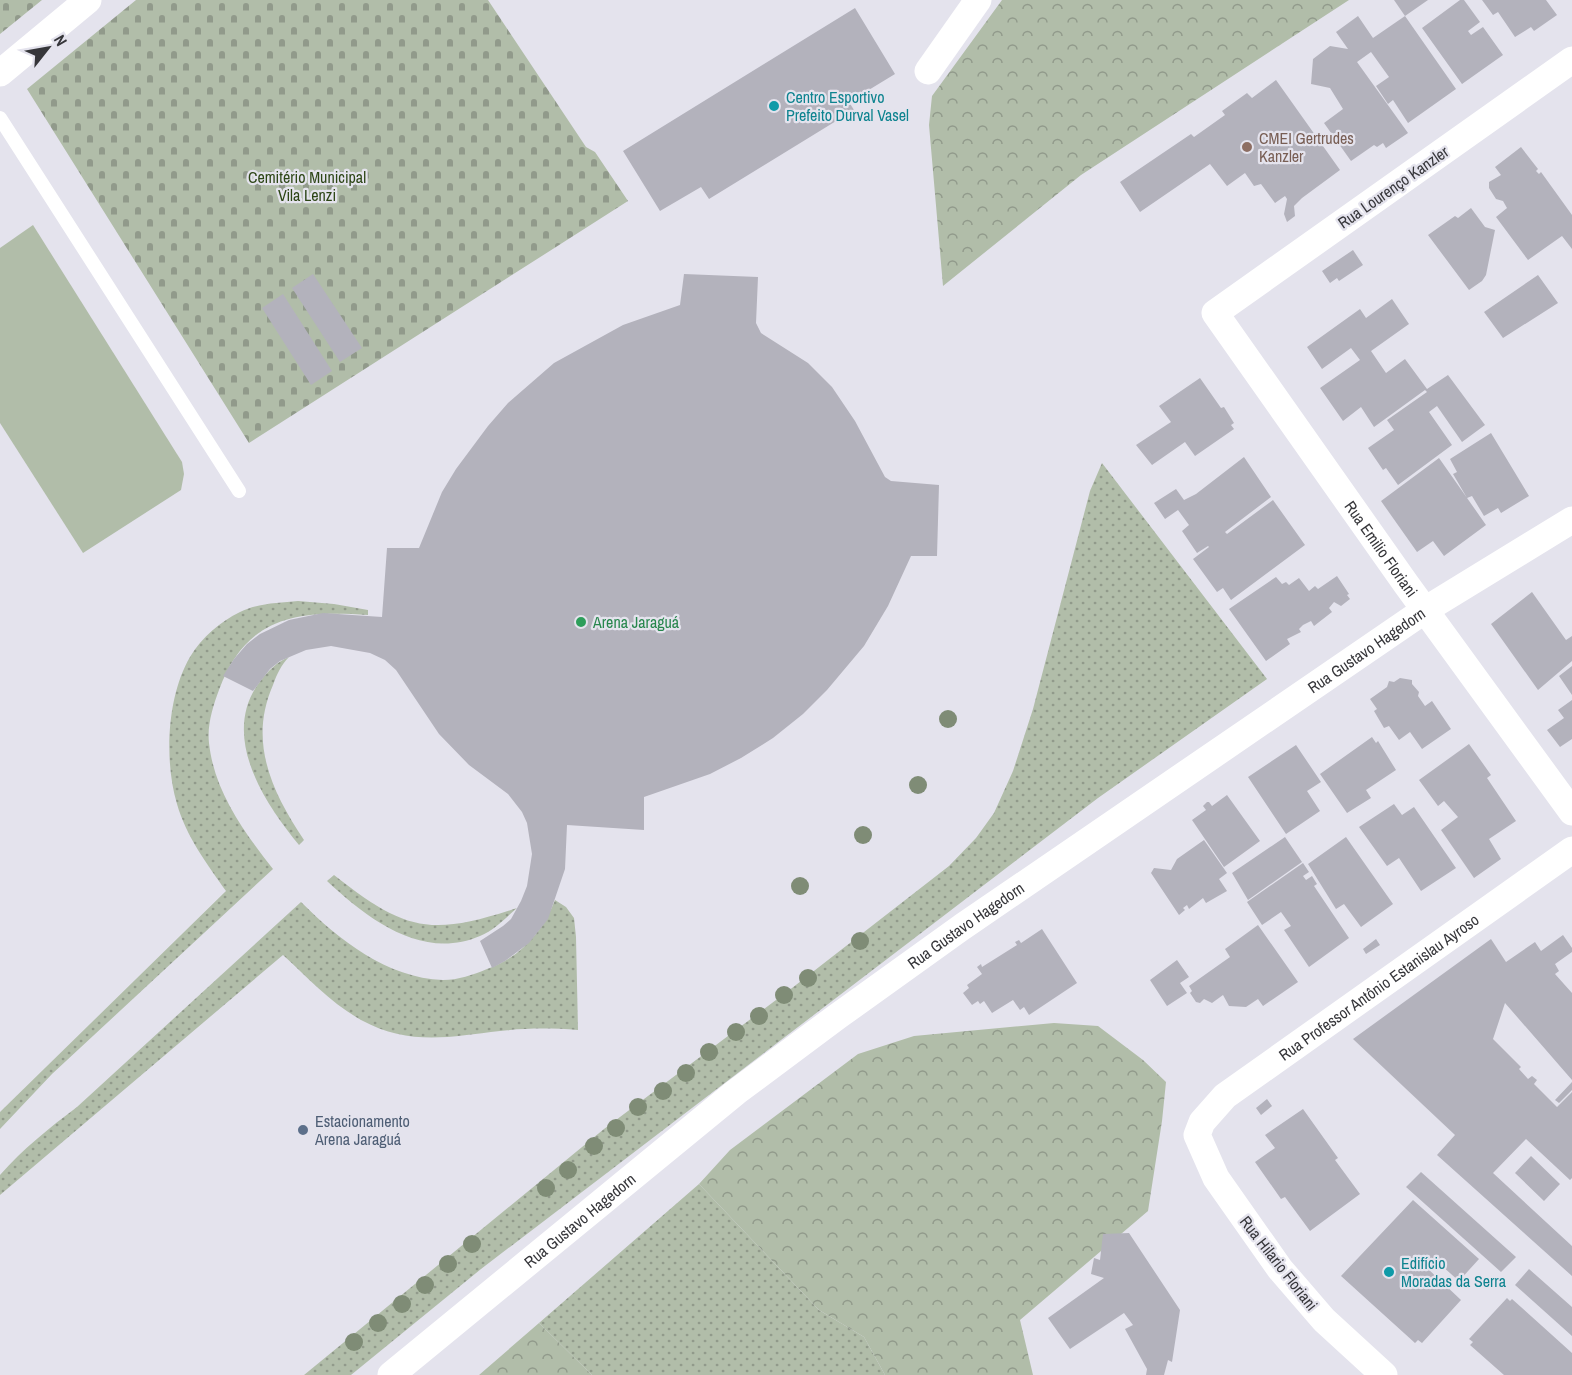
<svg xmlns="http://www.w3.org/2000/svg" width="1572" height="1375" font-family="'Archivo Narrow',sans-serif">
<defs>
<pattern id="green-dots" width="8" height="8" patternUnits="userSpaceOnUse" patternTransform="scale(1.5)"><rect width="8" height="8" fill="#b1bda9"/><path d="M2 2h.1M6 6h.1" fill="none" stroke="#919a8b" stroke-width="1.8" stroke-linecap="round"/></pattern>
<pattern id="forest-crowns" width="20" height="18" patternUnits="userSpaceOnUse" patternTransform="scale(1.5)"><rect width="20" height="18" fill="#b1bda9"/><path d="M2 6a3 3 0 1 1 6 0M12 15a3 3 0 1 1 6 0" fill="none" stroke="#919a8b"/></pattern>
<pattern id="cemetery-stones" width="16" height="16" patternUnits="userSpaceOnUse" patternTransform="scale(1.5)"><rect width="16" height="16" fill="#b1bda9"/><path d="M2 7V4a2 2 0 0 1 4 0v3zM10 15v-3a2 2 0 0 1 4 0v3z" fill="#919a8b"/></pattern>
</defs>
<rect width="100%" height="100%" fill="#e4e3ed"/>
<path fill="url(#green-dots)" d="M1102 463 1267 679 1098 798 481 1269 351 1375H304L604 1129 792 988 949 866 976 838 994 813 1013 771 1033 709 1090 491Z
M298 601 334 604 368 610V615C298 610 246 616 219 690 213 706 207 725 209 743 214 791 244 832 273 869L52 1074 0 1129V1112L226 891C207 864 186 836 177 804 164 761 167 696 190 657 201 638 221 621 240 612 258 603 279 603 298 601Z
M289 657C281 665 277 674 273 685 248 742 272 792 304 840L299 845C263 801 219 734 261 680 269 670 277 662 289 657Z
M334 875C405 931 430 937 517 908 505 918 495 930 480 936 422 961 368 919 327 881Z
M555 900 566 907 574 918 576 937 578 1030C551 1028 526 1028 500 1031 449 1037 409 1046 361 1020 331 1003 308 978 283 955L0 1195V1175C23 1149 49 1128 77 1107L301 902C339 940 387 978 443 980 458 980 473 975 487 969 520 958 543 931 555 900Z
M699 1184 819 1310 864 1337 885 1375H592L539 1323Z"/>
<path fill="url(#forest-crowns)" d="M1002 0H1349L1081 175 943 286 929 125 932 96Z
M1054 1023 1098 1026 1143 1060 1166 1082 1162 1121 1148 1211 1020 1320 1033 1375H885L864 1337 819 1310 699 1184 730 1150 858 1054 914 1036Z
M539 1323 592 1375H479Z"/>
<path fill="url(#cemetery-stones)" d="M0 0H42L0 34Z
M136 0H488L586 147 595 152 628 201 249 443 27 89Z"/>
<path fill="#b1bda9" d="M33 225 182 462 184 474 181 490 83 553 0 423V248Z"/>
<path fill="#b3b2bc" d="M1394 0H1428L1405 16 1456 89 1408 123 1393 100 1388 104 1376 86 1389 77 1371 52 1357 62 1408 133 1386 148 1383 143 1377 147 1374 145 1351 161 1324 123 1343 109 1330 88 1311 84 1313 59 1330 46 1348 49 1336 32 1358 16 1373 38 1405 16Z
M1460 0H1464L1480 22 1468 31 1471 35 1483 27 1503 55 1462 84 1422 28Z
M1482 0H1546L1557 15 1534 31 1531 27 1515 37 1498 12 1493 15Z
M855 8 895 74 849 102 854 110 709 199 701 187 660 211 623 151Z
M1276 80 1340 170 1302 198 1294 206 1295 216 1287 222 1284 214 1287 199 1285 196 1275 203 1261 184 1254 186 1245 173 1227 186 1210 164 1140 212 1120 182 1191 134 1194 137 1225 115 1222 111 1247 93 1252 98Z
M1521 147 1538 169 1536 171 1539 174 1541 172 1572 215V249L1562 236 1528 260 1496 217 1507 208 1503 201 1496 199 1489 188V182L1501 175 1495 167Z
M1471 208 1485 227 1495 230 1486 275 1482 281 1469 290 1428 235 1455 216 1458 218Z
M1353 250 1363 265 1339 281 1337 278 1330 283 1322 271Z
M313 274 362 348 340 362 292 288Z
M684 274 758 277 756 323 761 333 808 363 832 387 855 421 885 477 891 481 939 485 937 556H911L888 606 864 646 827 690 803 714 773 738 741 758 710 774 644 797V830L567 825 565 869 548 919 529 943 505 961 492 968 480 941 503 926 511 919 521 901 527 886 532 854 527 823 522 812 508 794 469 765 439 734 396 670 385 660 370 653 331 646 306 650 280 661 270 669 253 691 223 676 234 659 247 644 260 634 289 620 323 613 382 617 387 548H419L442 492 456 469 488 426 508 403 554 363 623 325 680 305Z
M1538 275 1558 303 1503 338 1484 312Z
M283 294 332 371 311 385 262 308Z
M1392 299 1409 324 1371 351 1386 373 1405 359 1427 389 1448 375 1485 425 1462 442 1437 406 1429 412 1452 445 1398 485 1386 468 1383 470 1368 448 1394 430 1387 420 1427 392 1425 390 1374 427 1361 407 1343 421 1320 388 1360 360 1351 348 1322 369 1307 347 1360 309 1366 318Z
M1200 378 1221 408 1224 407 1234 423 1231 425 1234 429 1195 456 1185 442 1152 465 1136 445 1171 422 1159 406Z
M1491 433 1529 496 1501 513 1498 508 1484 516 1472 496 1467 498 1453 474 1457 472 1450 459Z
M1244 457 1271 497 1225 532 1227 534 1273 500 1305 545 1231 600 1223 588 1217 592 1193 559 1209 547 1208 546 1197 553 1182 531 1189 525 1178 510 1165 519 1154 503 1176 489 1184 500 1196 494Z
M1439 458 1486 525 1444 556 1433 541 1417 552 1381 501Z
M1337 576 1349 594 1347 595 1350 599 1341 606 1334 602 1329 608 1332 612 1314 626 1311 621 1303 625 1299 629 1301 632 1287 639 1290 644 1266 661 1229 609 1276 577 1282 584 1286 582 1289 585 1299 578 1309 591 1315 586 1318 589Z
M1532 592 1566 640 1572 636V661L1538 690 1491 624Z
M1572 666V695L1559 676Z
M1400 678 1412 680V684L1419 692 1418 696 1425 706 1432 701 1451 729 1422 749 1410 732 1399 740 1389 726 1384 728 1374 711 1377 709 1370 699 1387 687 1389 681 1394 682Z
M1572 700V739L1560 747 1547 730 1564 718 1558 710Z
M1372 737 1376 743 1378 741 1396 770 1366 790 1371 798 1347 813 1320 774Z
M1469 744 1491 775 1487 778 1516 821 1489 839 1501 859 1474 878 1441 830 1458 817 1444 801 1438 806 1419 780Z
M1296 745 1321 782 1307 791 1320 811 1286 834 1248 777Z
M1227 795 1260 841 1224 867 1192 820 1206 810 1203 806 1207 802H1209L1212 806Z
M1394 804 1402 815 1414 807 1456 868 1421 891 1399 858 1387 866 1359 827Z
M1285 837 1302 862 1248 900 1232 873Z
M1346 837 1393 904 1361 927 1344 904 1336 909 1308 864Z
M1204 840 1227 873 1219 879 1227 891 1206 903 1203 898 1189 909 1187 905 1183 908 1185 910 1179 915 1151 873 1154 868 1171 870 1177 859Z
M1303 863 1309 872 1303 876 1306 880 1312 876 1317 884 1314 886 1349 938 1309 967 1284 930 1291 926 1281 912 1262 925 1247 902Z
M1258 925 1298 982 1263 1006 1258 999 1246 1007 1229 1006 1223 995 1212 1003 1204 999 1200 1003 1196 1002 1190 993 1192 991 1189 986 1230 957 1225 949Z
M1042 929 1077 983 1029 1015 1024 1007 1020 1010 1013 1000 992 1013 984 1001 980 1004 978 1001 972 1005 963 993 969 988 967 985 982 974 977 967 981 964 982 967 1017 945 1015 942 1019 940 1021 943Z
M1563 935 1572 948V952L1555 964 1559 971 1555 974 1572 993V1080L1505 1003 1493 1039 1521 1067 1519 1069 1528 1079 1532 1076 1537 1080 1534 1084 1557 1107 1572 1092V1178L1570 1180 1526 1139 1493 1173 1572 1246V1276L1437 1155 1455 1135 1353 1039 1491 939 1506 962 1535 942 1541 951Z
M1376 939 1380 945 1366 954 1363 949Z
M1177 960 1189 977 1180 983 1187 993 1167 1006 1150 980Z
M1572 1082V1090L1559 1103 1555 1100Z
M1267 1099 1272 1106 1261 1115 1256 1108Z
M1303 1109 1338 1158 1335 1160 1360 1194 1310 1231 1285 1197 1281 1199 1255 1162 1275 1148 1265 1135Z
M1531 1156 1560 1184 1544 1201 1515 1173Z
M1421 1172 1516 1257 1501 1272 1406 1187Z
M1413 1200 1479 1259 1459 1281 1434 1259 1426 1267 1461 1300 1422 1343 1418 1340 1415 1343 1341 1276Z
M1129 1233 1180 1310 1172 1362 1168 1360 1164 1375H1146L1147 1369 1125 1329 1133 1325 1124 1313 1070 1349 1048 1318 1104 1278 1091 1274 1094 1258 1100 1260 1103 1234Z
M1529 1269 1572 1307V1336L1515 1285Z
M1507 1298 1510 1301 1512 1299 1572 1353V1375H1504L1470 1345 1473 1342 1469 1339Z"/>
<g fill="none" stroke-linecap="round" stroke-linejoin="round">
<path stroke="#fff" stroke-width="14" d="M0 118 239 491"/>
<g stroke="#fff" stroke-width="27">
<path id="s1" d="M1572 60 1215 313 1406 584 1572 812"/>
<path d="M928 71 978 0"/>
<path d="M0 73 88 0"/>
<path id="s2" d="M391 1375 736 1092 838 1016 962 927 1425 610 1572 520"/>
<path id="s3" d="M1384 1375 1324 1320 1280 1269 1216 1178 1197 1135 1202 1122 1225 1096 1572 850"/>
</g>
</g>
<g fill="#7f8c76">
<circle cx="948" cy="719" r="9"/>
<circle cx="918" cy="785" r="9"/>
<circle cx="863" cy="835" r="9"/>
<circle cx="800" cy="886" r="9"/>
<circle cx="860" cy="941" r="9"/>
<circle cx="808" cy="978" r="9"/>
<circle cx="784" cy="995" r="9"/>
<circle cx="759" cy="1016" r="9"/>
<circle cx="736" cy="1032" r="9"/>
<circle cx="709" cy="1052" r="9"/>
<circle cx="686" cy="1073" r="9"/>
<circle cx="663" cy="1091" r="9"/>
<circle cx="638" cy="1107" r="9"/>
<circle cx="616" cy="1128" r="9"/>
<circle cx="594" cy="1146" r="9"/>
<circle cx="568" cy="1170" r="9"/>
<circle cx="546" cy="1188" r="9"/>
<circle cx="472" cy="1244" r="9"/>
<circle cx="448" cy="1264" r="9"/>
<circle cx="425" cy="1285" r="9"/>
<circle cx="402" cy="1304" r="9"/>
<circle cx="378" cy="1323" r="9"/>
<circle cx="354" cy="1342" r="9"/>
</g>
<g fill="#0f9aa8" stroke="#e4e3ed" stroke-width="2">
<circle cx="774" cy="106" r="6"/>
<circle cx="1389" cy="1272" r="6"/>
</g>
<circle fill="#8d6e63" stroke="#e4e3ed" stroke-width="2" cx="1247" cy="147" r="6"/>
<circle fill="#2e9e5b" stroke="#e4e3ed" stroke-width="2" cx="581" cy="622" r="6"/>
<circle fill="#5c6f8a" stroke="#e4e3ed" stroke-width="2" cx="303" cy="1130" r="6"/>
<g text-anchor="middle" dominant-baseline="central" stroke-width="4.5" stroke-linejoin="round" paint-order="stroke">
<g font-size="16" fill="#0d838f" stroke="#e4e3ed" text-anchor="start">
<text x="786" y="97">Centro Esportivo<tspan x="786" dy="18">Prefeito Durval Vasel</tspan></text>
<text x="1401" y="1263">Edifício<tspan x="1401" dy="18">Moradas da Serra</tspan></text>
</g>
<g font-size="16" fill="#785e54" stroke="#e4e3ed" text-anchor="start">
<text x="1259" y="138">CMEI Gertrudes<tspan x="1259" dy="18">Kanzler</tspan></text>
</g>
<g font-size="16" fill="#2c4515" stroke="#e4e3ed">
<text x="307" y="177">Cemitério Municipal<tspan x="307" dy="18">Vila Lenzi</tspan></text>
</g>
<g font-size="16" fill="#36363a" stroke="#e4e3ed">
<text transform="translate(1393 187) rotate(-35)">Rua Lourenço Kanzler</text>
<text stroke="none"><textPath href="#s1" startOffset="726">Rua Emilio Floriani</textPath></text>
<text stroke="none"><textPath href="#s2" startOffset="1216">Rua Gustavo Hagedorn</textPath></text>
<text stroke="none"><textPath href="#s2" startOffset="730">Rua Gustavo Hagedorn</textPath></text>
<text stroke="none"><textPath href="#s3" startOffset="544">Rua Professor Antônio Estanislau Ayroso</textPath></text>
<text stroke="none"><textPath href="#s2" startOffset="244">Rua Gustavo Hagedorn</textPath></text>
<text transform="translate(1279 1263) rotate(52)">Rua Hilario Floriani</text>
</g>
<g font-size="16" fill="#27864d" stroke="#e4e3ed" text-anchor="start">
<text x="593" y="622">Arena Jaraguá</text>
</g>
<g font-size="16" fill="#4e5e75" stroke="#e4e3ed" text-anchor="start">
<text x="315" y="1121">Estacionamento<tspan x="315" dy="18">Arena Jaraguá</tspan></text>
</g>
</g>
<g transform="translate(48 48) rotate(59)" stroke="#e4e3ed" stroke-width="4.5" paint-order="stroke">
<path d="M0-4.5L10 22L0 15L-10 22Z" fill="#36363a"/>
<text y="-9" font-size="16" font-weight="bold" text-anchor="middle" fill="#36363a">N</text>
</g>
</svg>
